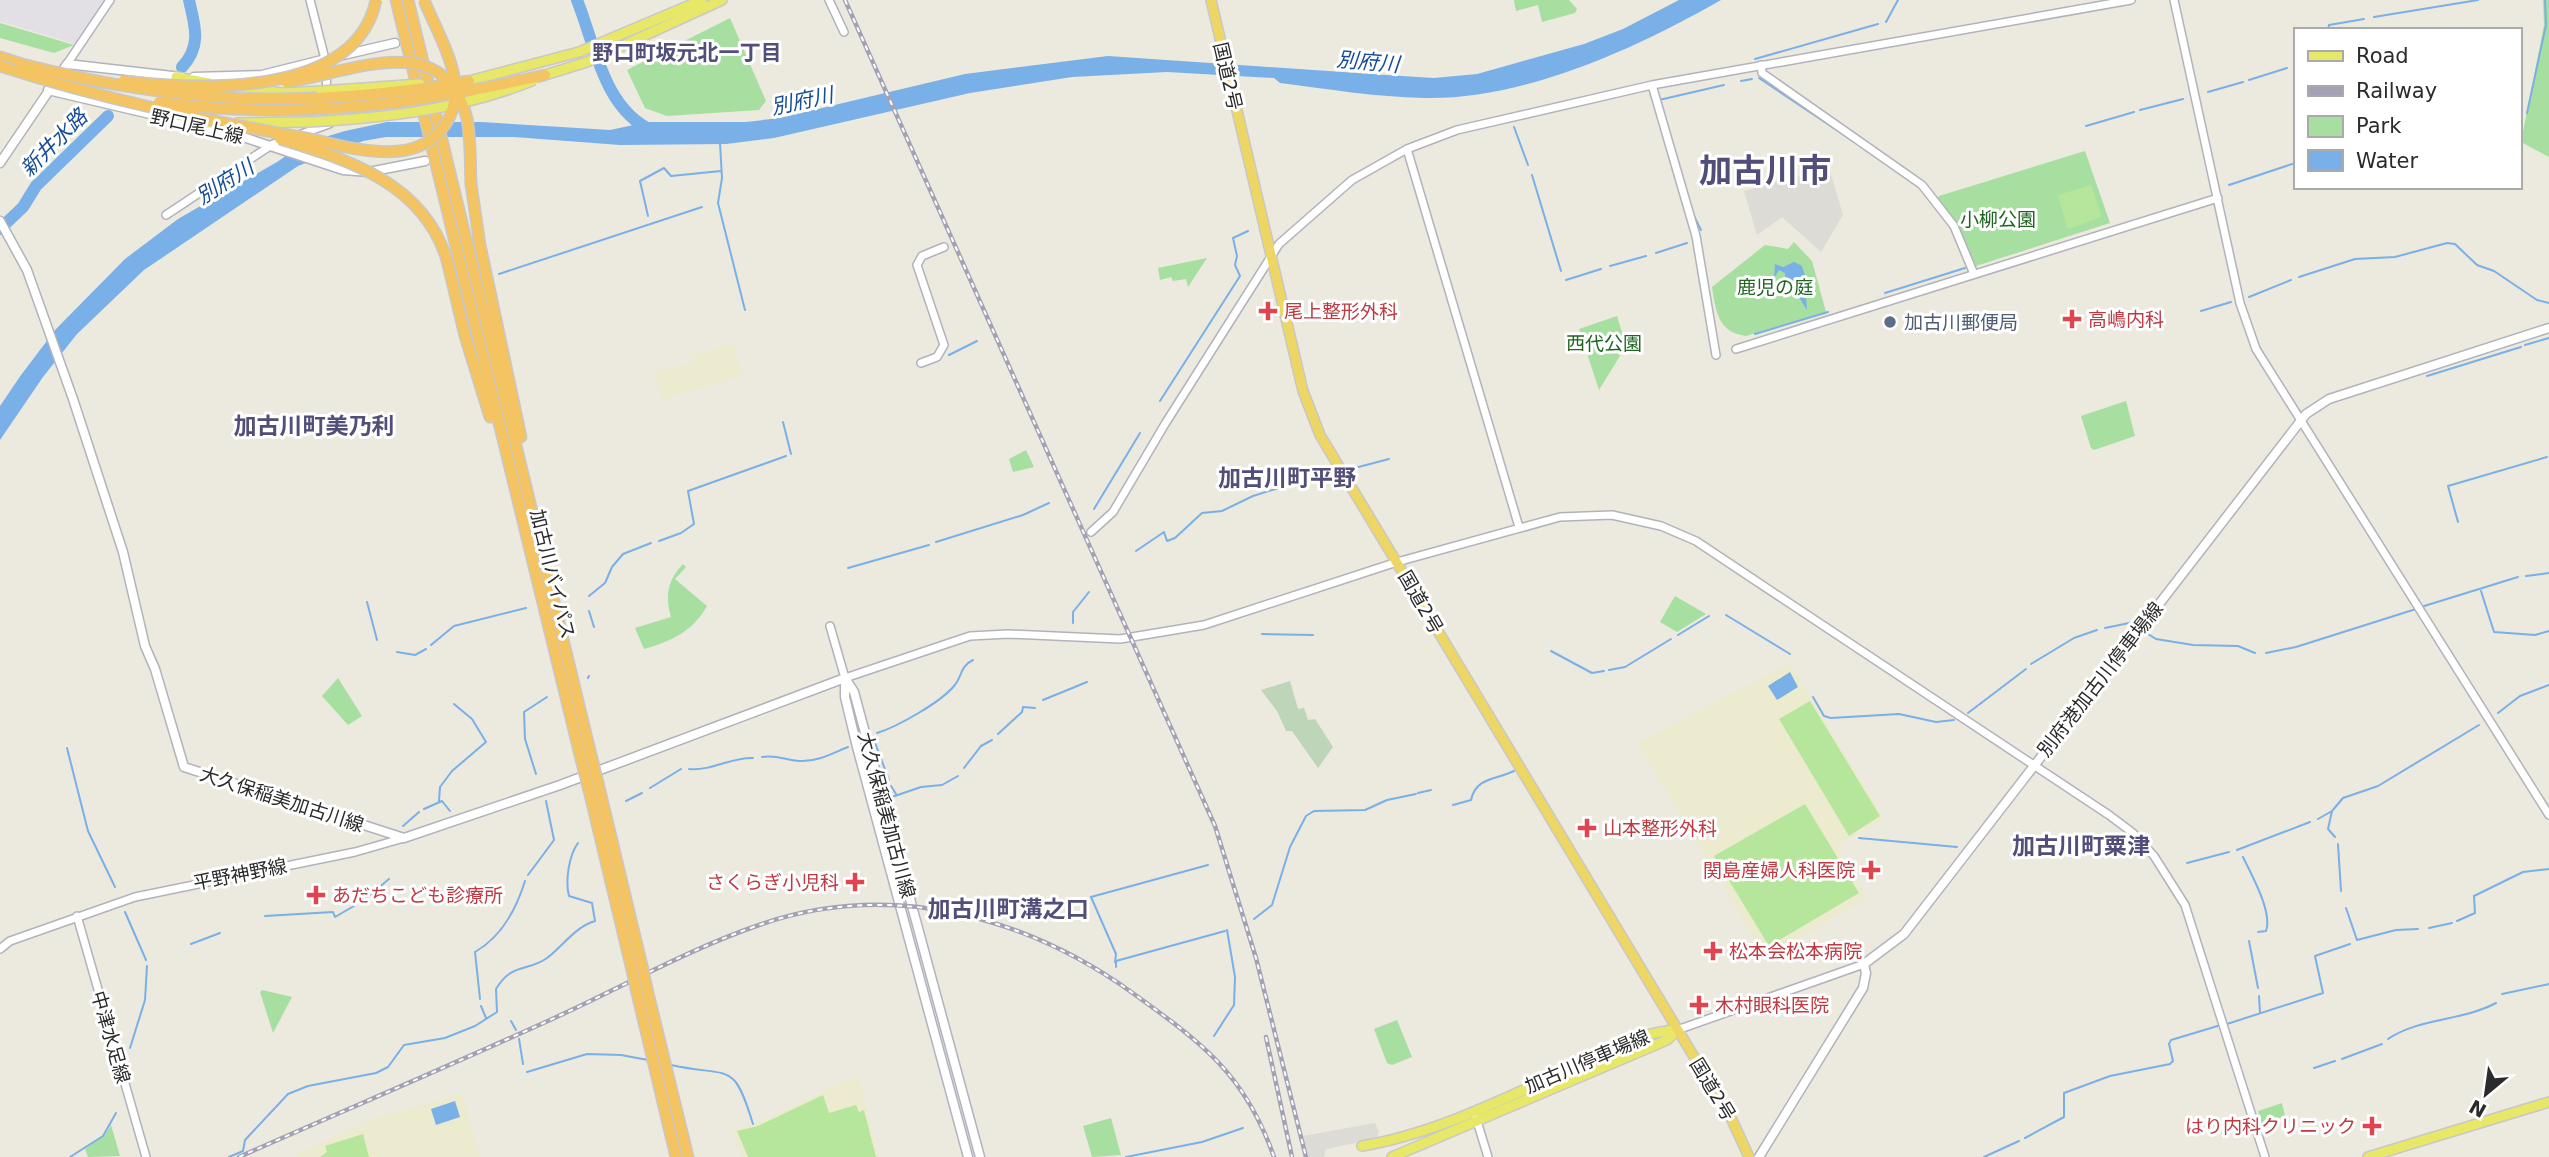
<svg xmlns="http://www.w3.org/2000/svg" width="2549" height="1157" font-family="'DejaVu Sans','Noto Sans JP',sans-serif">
<rect width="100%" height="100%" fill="#ece9df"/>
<path fill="#e2dfe5" d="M0 0H104L75 44 0 21Z"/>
<path fill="#eceacf" d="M733 344 742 376 662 399 653 372 693 363 692 355Z
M1790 663 1883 818 1837 847 1867 898 1766 958 1638 743Z
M856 1076 859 1077 878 1157H742L732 1130 760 1122Z
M460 1094 463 1096 480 1157H297L301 1152 376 1118Z"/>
<path fill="#a6df9f" d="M1514 0H1569L1577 9 1575 13 1542 22 1538 5 1516 11Z
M2543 0H2549V157L2521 142 2544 25Z
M730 18 766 101 759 110 667 116 645 108 627 70Z
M0 23 74 45 54 53 0 38Z
M2085 151 2110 223 1976 266 1958 226 1938 199 1939 196Z
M1794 242 1812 261 1826 312 1746 336C1718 332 1716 312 1712 287L1765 245 1788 249Z
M1207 258 1188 287 1186 279 1173 281 1171 277 1160 280 1158 268Z
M1617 316 1626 346 1599 390 1579 329Z
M2126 401 2135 436 2094 450 2091 448 2081 416Z
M1026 450 1034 467 1013 472 1009 459Z
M683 564 686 567 675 579 707 606C693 631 672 641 644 649L635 628 671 617C665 596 667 581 683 564Z
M1675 596 1706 614 1677 632 1660 622Z
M338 678 362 716 348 725 322 696Z
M262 990 292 997 273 1033 260 992Z
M1397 1020 1412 1057 1392 1065 1387 1063 1374 1029Z
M2282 1103 2285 1116 2261 1124 2258 1111Z
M1111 1118 1121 1155 1092 1157 1083 1126Z
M111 1125 120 1156 88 1157 85 1149 105 1135Z"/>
<path fill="#bfd5b7" d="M1290 681 1298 709 1304 708 1308 720 1315 719 1333 747 1318 768 1292 731H1286L1277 711 1261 690Z"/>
<path fill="#b5e69b" d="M2091 185 2102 217 2068 229 2058 195Z
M1810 701 1880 816 1849 836 1779 719Z
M1805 804 1859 893 1769 946 1714 856Z
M823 1095 829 1113 856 1105 859 1112 864 1110 876 1157H748L737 1131 758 1126Z
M363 1134 369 1157H320L327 1152 325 1146Z"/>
<path fill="#dddbd5" d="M1829 167 1843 215 1821 252 1782 217 1757 235 1744 191Z
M1375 1123 1379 1132 1377 1139 1326 1149 1324 1157H1308L1303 1136Z"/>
<path fill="#79b0e7" d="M1679 0H1721C1635 49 1524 100 1424 98 1376 97 1327 89 1280 83L1274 78 1167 72 1072 77 970 93 774 138 726 144 620 145 514 137H386L363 141 298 166 144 270 77 334 43 377 0 440V406L21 375 56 329 125 259 178 219 277 162 305 143 345 131 387 122H481L610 130 648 122H746L780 118 965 74 1108 56 1386 75 1434 78 1477 74 1584 44 1623 29Z
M1794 262 1802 266 1810 292 1806 297 1807 310 1797 294 1800 290 1799 286 1795 285 1796 293 1778 283 1785 279V273L1779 270 1774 278 1775 264 1783 267Z
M1790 672 1798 687 1777 700 1768 686Z
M455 1101 460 1117 436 1125 431 1109Z"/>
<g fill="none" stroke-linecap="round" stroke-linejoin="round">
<path stroke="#79b0e7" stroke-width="2" d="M2374 17 2478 0
M1886 22 1898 0
M2328 30 2329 25 2364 19
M1755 59 1878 24
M1759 78 1856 143
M2249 80 2287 68
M1741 81 1752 79
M2208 92 2243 82
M1659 100 1724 85
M2140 110 2183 99
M2527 113 2546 25 2545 0
M2086 126 2134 112
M1514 127 1528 165
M720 143 722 178 718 203 745 310
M1532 175 1561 271
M2229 185 2295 163
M1692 212 1701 230
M648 216 640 181 664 168 671 176 721 171
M1656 253 1687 243
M1610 266 1646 256
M499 274 702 207
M2299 277 2355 259 2395 257 2447 243 2455 244 2477 265 2494 271 2537 300 2549 303
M1566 280 1601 269
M1885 293 1965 268
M2249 297 2291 280
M2201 311 2231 302
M1755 334 1828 312
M2525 345 2549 338
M949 355 977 341
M2427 376 2521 347
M1160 401 1240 276 1235 265 1237 256 1233 238 1248 231
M783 422 791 454
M1347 470 1389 459
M1094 509 1140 433
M2458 522 2448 486 2547 457
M659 541 681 533 694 524 688 491 786 456
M936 542 1023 515 1049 503
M1136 551 1164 532 1167 541 1175 538 1202 513 1222 511 1253 496 1333 471
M848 568 929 545
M2526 576 2549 573
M2481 591 2494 632 2535 635 2549 631
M589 596 605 583 612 567 623 554 651 543
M367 602 377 640
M2421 607 2518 577
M589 611 594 627
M1726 615 1790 654
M1073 623V612L1089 592
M2105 628 2134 622
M1262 634 1313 635
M2148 634 2156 639 2193 645 2238 646 2255 653
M1678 635 1709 616
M431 645 454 626 526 608
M1551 651 1592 673 1604 671
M397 652 415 655 426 649
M2266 653 2296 647 2416 609
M2031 664 2074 638 2097 630
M1609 670 1625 667 1671 639
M588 678 589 676
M1813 697 1824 716 1831 718 1899 714 1936 722 1954 720
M1043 700 1087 682
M1968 713 2026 669
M2498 713 2520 696 2549 685
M877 733C897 727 941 702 954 686 963 676 959 667 973 660
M998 734 1022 712 1023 707 1035 708
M874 740 889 780
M67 748 88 831 115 887
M762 757C777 754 786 761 800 761 817 762 833 753 848 747
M964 768 981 746 992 740
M689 769C712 771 731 757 753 758
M536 774 525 739 524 712 547 697
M891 786 896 794
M650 788 681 769
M1418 793 1431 790
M889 798 921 787 942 785 958 776
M439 801 440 787 452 771 486 742 472 719 454 704
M626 801 642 793
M1453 805 1471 800C1476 777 1496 780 1514 771
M424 809 442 801 450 811
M2332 811 2328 829 2335 837
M2318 819 2332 811 2343 798 2378 786 2479 725
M403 826 419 812
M1859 838 1957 847
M2338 844 2341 891
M2237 850 2310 822
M2243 857C2251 874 2273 912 2266 931L2258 932
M2187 863 2229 852
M528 875 554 840 546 801
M364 900 389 879
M2346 908 2357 940 2396 930 2418 929
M125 912 146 960
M265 916 333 912 335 917 354 906
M1254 919 1272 905 1290 847 1306 816 1314 811 1365 810 1387 800 1416 794
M2457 921 2475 913 2474 896 2523 872 2549 869
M2429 928 2452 923
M2249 941 2258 988
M191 944 220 933
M1115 962 1116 954 1091 897 1208 865
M1116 967V961L1225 931
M2502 994 2549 984
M2259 996 2260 1013
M480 999 475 952C501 937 516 910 525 881
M481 1006 486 1018
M511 1021 516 1030
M2227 1024 2323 993 2315 956 2350 944
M1214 1036 1234 1005 1235 977 1227 930
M519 1039 523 1064
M2388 1039C2419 1018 2462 1021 2496 1003
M130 1048 145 1000 147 966
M2342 1059 2382 1044
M671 1065C731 1078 733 1059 753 1124
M2314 1068 2335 1061
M527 1072 587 1054 621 1055 648 1060
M2025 1138 2064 1117V1093L2110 1076 2170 1064 2173 1061 2169 1044 2171 1040 2221 1025
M70 1157 103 1136 116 1113
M229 1157 243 1151 245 1140 288 1094 308 1086 376 1073 388 1067 404 1045 445 1038 475 1026 497 1012 496 989C512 962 528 972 547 958 563 946 575 927 595 921L592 903 569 896C565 881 569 855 578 843
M1126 1157 1202 1142 1243 1128
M1984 1157 2019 1141"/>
<path stroke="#79b0e7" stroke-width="12" d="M577 0C595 45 604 110 653 131
M182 67C202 46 195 26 189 0
M0 229 23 207 36 186 108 116"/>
<defs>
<path id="tertiary" d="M829 0 844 32
M2174 0 2240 303 2256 349 2549 815
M67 64 110 0
M1761 65 1762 73 1922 185 1954 226 1974 274
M1652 85 1696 236 1716 355
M296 136 329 124 325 59 310 0
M1407 149 1519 527
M166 215 273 144 285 140
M1736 349 2218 198
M921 363 937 357 944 345 917 265 922 256 944 247
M1091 532 1113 512 1165 424 1279 244 1352 180 1407 149 1457 130 1652 85 2131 0
M830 626 845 678 970 636 1008 634 1120 639 1204 625 1397 562 1560 517 1612 515 1661 526 1696 541 1753 579 2109 815 2133 833 2154 856 2185 905 2265 1157
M77 916 146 1157
M0 949 10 941 135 897 355 852 404 838
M1677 1030 1864 964
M1476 1118 1488 1157"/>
<path id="secondary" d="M339 56 395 43
M194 77 262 75 326 59
M48 90 231 133 343 170 369 172 425 161
M0 163 67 64 181 77
M0 221 27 270 73 399 123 552 145 646 155 669 184 767 404 838 560 785 845 678
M845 678 854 692 980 1157
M845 678V697L857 747 968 1157
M1759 1157 1863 988 1866 973 1864 964 1904 934 2306 414 2329 399 2549 328"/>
<path id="primary" d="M545 75 587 62 722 0
M176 77 209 83
M469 81 579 52 702 0
M233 87 282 93 321 91
M187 123H213
M237 123 309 122
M1362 1146C1435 1134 1505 1098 1572 1068 1605 1053 1641 1031 1677 1030
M1392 1157 1667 1040 1677 1030
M2368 1157 2549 1102"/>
<path id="trunk" d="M1211 0 1303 391 1320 435 1732 1120 1749 1157"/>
<path id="motorway" d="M396 0 581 759
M408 0 591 755
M0 57 22 64
M471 184 480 245 521 437
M447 260 465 336 490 417
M599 787 642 966
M589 790 632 970
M647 989 688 1157
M637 993 676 1157"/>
</defs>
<use href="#tertiary" stroke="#b2b2be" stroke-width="10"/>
<use href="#secondary" stroke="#b2b2be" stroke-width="11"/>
<use href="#primary" stroke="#c8c8c8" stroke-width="12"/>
<use href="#trunk" stroke="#c8c8c8" stroke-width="12"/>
<use href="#motorway" stroke="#c8c8c8" stroke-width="13"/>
<use href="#tertiary" stroke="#fff" stroke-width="7"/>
<use href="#secondary" stroke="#fff" stroke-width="8"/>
<use href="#primary" stroke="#e8e868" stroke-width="9"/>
<use href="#trunk" stroke="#eed665" stroke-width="9"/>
<use href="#motorway" stroke="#f4c362" stroke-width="10"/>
<defs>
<path id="rail" d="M845 0 1215 826 1256 958 1306 1157
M1266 1037 1292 1157
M239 1157C343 1111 447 1067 550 1020 621 988 688 949 762 924 891 880 1026 916 1134 994 1202 1043 1245 1074 1274 1157"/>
</defs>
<use href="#rail" stroke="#a3a1b4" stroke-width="4.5"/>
<use href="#rail" stroke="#fff" stroke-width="2" stroke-dasharray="5" stroke-linecap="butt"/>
<defs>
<path id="primary-bridge" d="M321 91 420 84
M309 122C384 118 464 109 534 80"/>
<path id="motorway-bridge" d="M22 64C180 105 308 109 469 81
M0 66C98 98 199 119 300 137 332 143 368 155 400 151 418 149 434 140 445 125 472 85 439 38 424 0
M123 81C199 90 356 98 376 0
M286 82C348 74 445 25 467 119 471 140 470 162 471 184
M159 102C297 121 411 105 545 75
M280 139C350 160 424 184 447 260
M591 755 599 787
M581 759 589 790
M642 966 647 989
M632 970 637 993"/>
</defs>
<use href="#primary-bridge" stroke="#c8c8c8" stroke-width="12" stroke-linecap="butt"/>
<use href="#motorway-bridge" stroke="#c8c8c8" stroke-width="13" stroke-linecap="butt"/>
<use href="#primary-bridge" stroke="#e8e868" stroke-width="9"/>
<use href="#motorway-bridge" stroke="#f4c362" stroke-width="10"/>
</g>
<g fill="#e0444e" stroke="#fff" stroke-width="2.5">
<path d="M1264.5 300.5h7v7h7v7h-7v7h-7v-7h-7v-7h7z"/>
<path d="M2068.5 308.5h7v7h7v7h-7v7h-7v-7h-7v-7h7z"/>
<path d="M1583.5 817.5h7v7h7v7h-7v7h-7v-7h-7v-7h7z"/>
<path d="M1867.5 859.5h7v7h7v7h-7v7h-7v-7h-7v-7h7z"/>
<path d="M851.5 871.5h7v7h7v7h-7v7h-7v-7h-7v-7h7z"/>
<path d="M312.5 884.5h7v7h7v7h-7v7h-7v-7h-7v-7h7z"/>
<path d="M1709.5 940.5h7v7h7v7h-7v7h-7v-7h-7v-7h7z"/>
<path d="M1695.5 994.5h7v7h7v7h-7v7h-7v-7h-7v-7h7z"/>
<path d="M2368.5 1115.5h7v7h7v7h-7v7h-7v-7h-7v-7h7z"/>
</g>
<circle fill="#5c6f8a" stroke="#fff" stroke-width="2.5" cx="1890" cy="322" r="7"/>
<g text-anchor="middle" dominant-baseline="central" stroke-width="6" stroke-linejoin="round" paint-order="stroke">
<g font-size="19" fill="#2b2b2b" stroke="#fff">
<text transform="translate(1228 76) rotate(77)">国道2号</text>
<text transform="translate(197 126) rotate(13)">野口尾上線</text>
<text transform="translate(553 574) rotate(76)">加古川バイパス</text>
<text transform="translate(1421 602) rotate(60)">国道2号</text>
<text transform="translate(2100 679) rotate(-52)">別府港加古川停車場線</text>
<text transform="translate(282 799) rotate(18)">大久保稲美加古川線</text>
<text transform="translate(887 815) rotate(75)">大久保稲美加古川線</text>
<text transform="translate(240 874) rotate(-11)">平野神野線</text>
<text transform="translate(111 1037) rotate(74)">中津水足線</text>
<text transform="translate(1587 1061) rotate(-23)">加古川停車場線</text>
<text transform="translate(1713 1089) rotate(59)">国道2号</text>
</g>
<g font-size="19" fill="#1f6521" stroke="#fff">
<text x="1998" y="219">小柳公園</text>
<text x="1775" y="287">鹿児の庭</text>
<text x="1604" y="343">西代公園</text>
</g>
<g font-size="19" fill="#be3a42" stroke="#fff" text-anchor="start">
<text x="1284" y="311">尾上整形外科</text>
<text x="2088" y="319">高嶋内科</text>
<text x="1603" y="828">山本整形外科</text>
<text x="1855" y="870" text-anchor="end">関島産婦人科医院</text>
<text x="839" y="882" text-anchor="end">さくらぎ小児科</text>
<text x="332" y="895">あだちこども診療所</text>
<text x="1729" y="951">松本会松本病院</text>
<text x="1715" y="1005">木村眼科医院</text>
<text x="2356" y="1126" text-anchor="end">はり内科クリニック</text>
</g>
<g font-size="19" fill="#4e5e75" stroke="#fff" text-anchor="start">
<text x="1904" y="322">加古川郵便局</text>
</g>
<g font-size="21" font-weight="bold" fill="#514e79" stroke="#fff">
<text x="687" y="53">野口町坂元北一丁目</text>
</g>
<g font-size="21" font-style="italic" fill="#164c95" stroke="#fff">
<text transform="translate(1368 62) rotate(5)">別府川</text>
<text transform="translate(802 101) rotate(-12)">別府川</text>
<text transform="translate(54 143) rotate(-45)">新井水路</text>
<text transform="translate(225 182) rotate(-32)">別府川</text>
</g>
<g font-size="23" font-weight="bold" fill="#514e79" stroke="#fff">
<text x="314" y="426">加古川町美乃利</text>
<text x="1287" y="478">加古川町平野</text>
<text x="2081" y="846">加古川町粟津</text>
<text x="1008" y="909">加古川町溝之口</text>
</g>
<g font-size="33" font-weight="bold" fill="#514e79" stroke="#fff">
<text x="1765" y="170">加古川市</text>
</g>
</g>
<rect x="2294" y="28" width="228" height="161" fill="#ffffff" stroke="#aaaaaa" stroke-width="2"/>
<rect x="2308" y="51" width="35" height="10" fill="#e8e868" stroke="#aaaaaa" stroke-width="2"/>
<text x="2356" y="63" font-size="21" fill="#2b2b2b">Road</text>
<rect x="2308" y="86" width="35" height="10" fill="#a3a1b4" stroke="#aaaaaa" stroke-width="2"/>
<text x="2356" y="98" font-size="21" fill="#2b2b2b">Railway</text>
<rect x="2308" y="116" width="35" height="21" fill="#a6df9f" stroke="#aaaaaa" stroke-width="2"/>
<text x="2356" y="133" font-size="21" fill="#2b2b2b">Park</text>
<rect x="2308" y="150" width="35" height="21" fill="#79b0e7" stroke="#aaaaaa" stroke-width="2"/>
<text x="2356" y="168" font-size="21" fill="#2b2b2b">Water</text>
<g transform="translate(2486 1094) rotate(209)" stroke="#ffffff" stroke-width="5" paint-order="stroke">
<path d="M0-5L12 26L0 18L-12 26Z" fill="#2b2b2b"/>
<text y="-10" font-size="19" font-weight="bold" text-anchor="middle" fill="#2b2b2b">N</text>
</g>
</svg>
